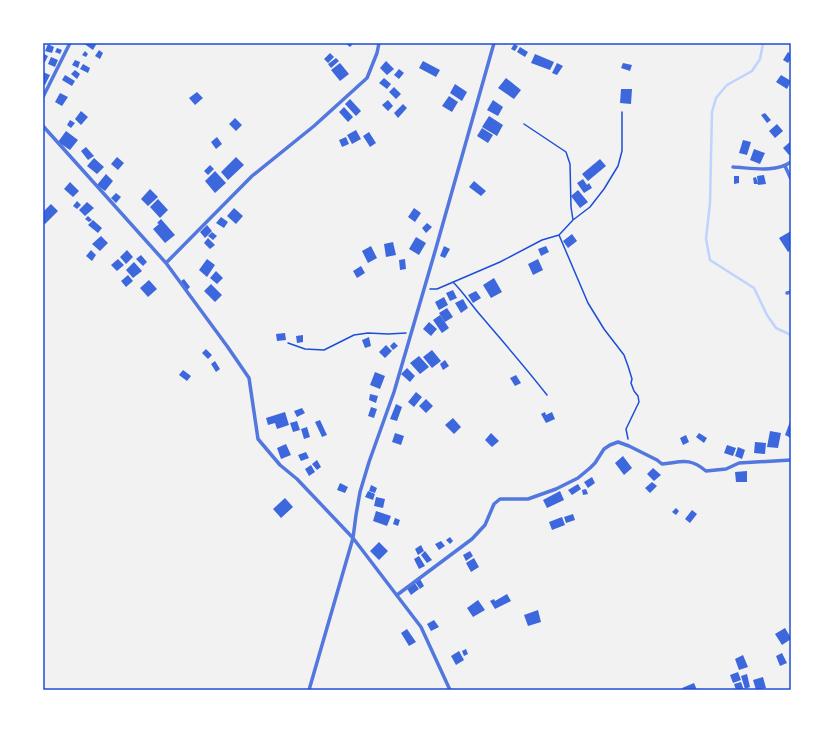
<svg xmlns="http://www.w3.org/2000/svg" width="834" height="733" font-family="'Fira Sans',sans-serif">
<rect width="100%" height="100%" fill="#f2f2f2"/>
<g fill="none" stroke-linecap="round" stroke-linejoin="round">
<path stroke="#bfd3fe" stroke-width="2.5" d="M763 43 760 59 752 71 727 85 716 98 712 112 710 203 706 239 710 260 754 288 767 315 776 328 791 335"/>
</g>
<path fill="#3d67dc" d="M83 43H97L93 50Z
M345 43H354L350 47Z
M48 44 54 47 52 53 45 51Z
M514 44 518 46 515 51 511 49Z
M520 47 528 52 525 57 517 52Z
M57 48 62 50 60 54 55 52Z
M99 50 103 53 100 59 95 56Z
M85 51 88 54 86 57 82 55Z
M788 52 791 54V59L788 63 783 60Z
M330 53 334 57 328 63 324 59Z
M44 54 48 56 45 62 43 61V57Z
M535 54 554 62 550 70 531 63Z
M51 57 58 60 55 67 48 64Z
M336 58 339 61 331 68 328 64Z
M75 60 80 62 78 68 72 65Z
M386 61 394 69 387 75 380 68Z
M423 61 440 70 436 77 419 68Z
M340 63 349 74 340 81 331 70Z
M557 63 563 66 557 75 552 73Z
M623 63 632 65 630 71 621 68Z
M83 64 90 68 88 73 80 69Z
M399 69 404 73 399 79 394 75Z
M75 70 80 74 77 79 71 74Z
M43 72 50 75 45 85 43 84Z
M65 75 75 81 72 86 62 80Z
M781 75 791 81 787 89 776 82Z
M384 78 391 84 387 89 379 83Z
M506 78 521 90 514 99 498 88Z
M455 84 467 92 462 101 450 93Z
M394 87 401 94 396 99 389 92Z
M621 89H632L631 104 620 103Z
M197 92 203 98 195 105 189 98Z
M60 93 68 97 62 106 55 102Z
M449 96 458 102 452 112 442 106Z
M350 99 361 111 356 116 345 104Z
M388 100 393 106 388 111 382 105Z
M493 100 503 107 498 116 487 110Z
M403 104 407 108 398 118 394 113Z
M344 107 353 117 348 122 339 112Z
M81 111 88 117 81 125 75 119Z
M765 113 771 120 767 123 761 115Z
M489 116 503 125 497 136 482 127Z
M235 118 242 125 236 131 229 124Z
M70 120 75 123 71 128 67 125Z
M777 124 783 131 775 138 769 131Z
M482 128 493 135 488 143 477 136Z
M356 130 361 139 352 144 347 135Z
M66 131 78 140 70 150 58 142Z
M369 132 376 143 370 147 363 136Z
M217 137 222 144 216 149 211 142Z
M346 137 349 144 342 147 339 140Z
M743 140 751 142 747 155 739 153Z
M791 141V154L789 155 783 148Z
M86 147 94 156 88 160 81 151Z
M754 149 765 153 760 164 750 160Z
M117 157 124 163 118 170 111 164Z
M236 157 244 165 228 180 221 172Z
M94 158 104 167 97 174 87 166Z
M600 159 606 166 588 181 582 174Z
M210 165 214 169 208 175 204 171Z
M215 171 226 183 215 193 205 181Z
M106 174 113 181 105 191 97 185Z
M764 175 766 184 758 185 757 176Z
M734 176H739V183L734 184Z
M756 177 758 184H754L753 178Z
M583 179 587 185 589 183 592 188 584 193 577 183Z
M474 181 486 191 481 196 469 187Z
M70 182 79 191 73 197 64 189Z
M150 189 158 197 148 206 141 199Z
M578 190 588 202 580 208 571 196Z
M116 193 121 197 116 203 111 198Z
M158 199 168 210 160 218 150 207Z
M77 201 81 205 77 209 73 206Z
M87 202 94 208 85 216 79 210Z
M51 204 58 211 45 224 43 223V212Z
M234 208 243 216 236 224 227 216Z
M414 208 421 213 415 222 408 217Z
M88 216 92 220 89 222 85 219Z
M221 217 228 222 224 228 216 223Z
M161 219 175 235 165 243 153 229 159 224 157 223Z
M93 220 102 228 98 233 88 225Z
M427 223 432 227 426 233 422 228Z
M207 225 212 231 205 238 200 232Z
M791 231V250L788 252 779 238Z
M212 232 217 236 213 240 208 236Z
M572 234 577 241 568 248 563 241Z
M101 236 108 243 100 251 92 244Z
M416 237 426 243 419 255 409 249Z
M208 238 215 245 210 249 204 243Z
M393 242 396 255 386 257 384 244Z
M371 246 377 258 368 263 362 251Z
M444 246 450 249 445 258 440 256Z
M546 246 549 252 541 256 538 249Z
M91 250 96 255 92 261 86 256Z
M127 250 133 257 126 264 120 257Z
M141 255 147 262 143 266 136 259Z
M118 259 124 265 117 271 111 265Z
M207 259 215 265 207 277 199 270Z
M405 259 406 269 400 270 399 260Z
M538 259 543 270 533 275 528 264Z
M134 262 142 271 133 278 126 270Z
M361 266 365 273 357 278 353 271Z
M216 271 223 278 217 284 210 278Z
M128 275 133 281 126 287 121 281Z
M494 278 502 292 491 298 483 285Z
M184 279 190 287 187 290 181 281Z
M149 280 157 289 148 297 140 288Z
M211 284 222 295 215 302 204 291Z
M453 290 457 298 450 301 446 293Z
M476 291 481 298 473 303 468 295Z
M444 297 448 305 439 310 435 302Z
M463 299 468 308 461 313 455 303Z
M447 308 453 317 445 322 439 313Z
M440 315 449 328 442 333 433 320Z
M429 322 437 329 431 336 423 329Z
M285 333 286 340 277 341 276 334Z
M303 335V342L297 343 296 336Z
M369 337 371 346 365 348 362 340Z
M394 342 398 346 393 350 390 346Z
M386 345 392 351 385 358 379 352Z
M206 349 212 355 208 359 202 353Z
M432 350 441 361 432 368 423 357Z
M419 356 429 367 420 374 410 363Z
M445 360 449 366 443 370 440 364Z
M215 361 220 369 216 372 211 364Z
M407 368 415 376 410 382 401 374Z
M183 370 191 376 187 381 179 375Z
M375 372 385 376 380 389 370 385Z
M516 375 521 383 515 386 510 378Z
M416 392 422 397 414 407 408 402Z
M370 394 378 396 376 403 369 400Z
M426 399 433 406 426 413 419 406Z
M396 404 402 407 397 421 390 419Z
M371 407 377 409 374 418 368 416Z
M302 408 305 413 297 417 294 411Z
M285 412 289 425 277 429 275 423 268 425 266 418Z
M545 412 546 415 552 412 555 419 546 423 541 414Z
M453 418 461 427 454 434 445 425Z
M791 419V438L785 435Z
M320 420 327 435 322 437 315 422Z
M297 421 300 430 293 432 290 423Z
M307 427 310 437 304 439 301 429Z
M770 431 781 433 778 448 767 447Z
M395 433 404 436 401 445 392 442Z
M491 433 499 441 492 447 485 440Z
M699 433 707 438 704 443 696 437Z
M686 435 689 442 683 445 680 438Z
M755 442 766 443 765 454 754 453Z
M286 444 291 455 281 459 277 448Z
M727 445 736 448 733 456 724 453Z
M738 447 745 450 742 459 735 456Z
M306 452 309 458 301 461 298 455Z
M623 456 632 468 624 475 615 463Z
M317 460 321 467 317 470 312 464Z
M311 465 315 472 309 476 305 469Z
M653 468 661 475 654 481 647 474Z
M747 471V482H736L735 472Z
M592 477 595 483 588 488 584 482Z
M652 482 657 486 650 493 645 488Z
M340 483 348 487 345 493 337 490Z
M578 484 581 489 572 495 568 490Z
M371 485 377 488 375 493 369 491Z
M586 489 588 494 583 495 582 490Z
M368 491 375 494 373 500 365 497Z
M560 491 564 500 547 508 543 500Z
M376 497 385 499 383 508 374 506Z
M285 498 293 507 281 518 273 509Z
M676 508 679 511 676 515 672 512Z
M692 510 697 514 690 523 685 519Z
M376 511 391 516 387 526 373 521Z
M573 514 575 520 566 523 564 517Z
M562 517 565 525 552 530 549 522Z
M395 518 400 520 398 526 393 524Z
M450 537 453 541 450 544 446 540Z
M441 541 445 546 439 550 435 544Z
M379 542 388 551 379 560 370 551Z
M421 545 424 551 418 555 415 549Z
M425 551 432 560 427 563 421 555Z
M470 551 473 556 466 561 463 555Z
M419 556 425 566 419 569 414 559Z
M474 558 479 567 471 572 466 563Z
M420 579 424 586 420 589 415 582Z
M414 582 419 589 411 595 406 587Z
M507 594 511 601 495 609 490 601 494 599 495 601Z
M478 600 485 610 473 617 467 608Z
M538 610 541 622 528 626 524 615Z
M434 620 439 627 431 631 427 624Z
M785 628 791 638V639L782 645 775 634Z
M407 629 416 642 409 646 401 633Z
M466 649 468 654 464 656 462 651Z
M459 651 464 660 456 665 451 656Z
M782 653 787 663 780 666 776 656Z
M743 655 748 667 739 670 735 659Z
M738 672 741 680 733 683 730 675Z
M747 674 750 687 745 689 741 676Z
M763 677 766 688 756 690 753 680Z
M741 682 744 690H736L734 684Z
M694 683 697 690H683L682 688Z"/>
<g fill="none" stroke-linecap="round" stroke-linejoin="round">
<path stroke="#1d4ed8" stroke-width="1.5" d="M524 124 566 152 570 164 571 207 573 220
M559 235 588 303 604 329 624 355 628 366 632 379 631 383 634 391 638 396 639 402 626 429 628 439
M453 282C464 293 472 306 482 317 504 343 526 368 547 395
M430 289H437L500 262 542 240 559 235 573 220 590 207 604 189 618 166 622 151V112
M288 343 305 349 324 350 354 335 368 333 388 334 406 333"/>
<path stroke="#5277de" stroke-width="3.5" d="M43 97 70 43
M43 126 166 263 227 346 249 378 258 439 280 465 297 479 353 538 356 515 360 492 369 462 394 392 436 248 494 43
M785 166 791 179
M733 167C752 168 775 173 791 162
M166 263 252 176 314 126 367 78 377 53 379 43
M787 293 791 292
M397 595 472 539 485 525 494 504 500 499H528L556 489 578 478 590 468 595 463 604 449 610 445 618 442 629 446 657 460 662 464C682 462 689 457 706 471L726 469 739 463 791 460
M309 690 353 538 421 627 450 690"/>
</g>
<rect width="834" height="733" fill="none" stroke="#ffffff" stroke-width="88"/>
<rect x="44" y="44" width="746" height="645" fill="none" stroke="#1d4ed8" stroke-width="1.5"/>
</svg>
